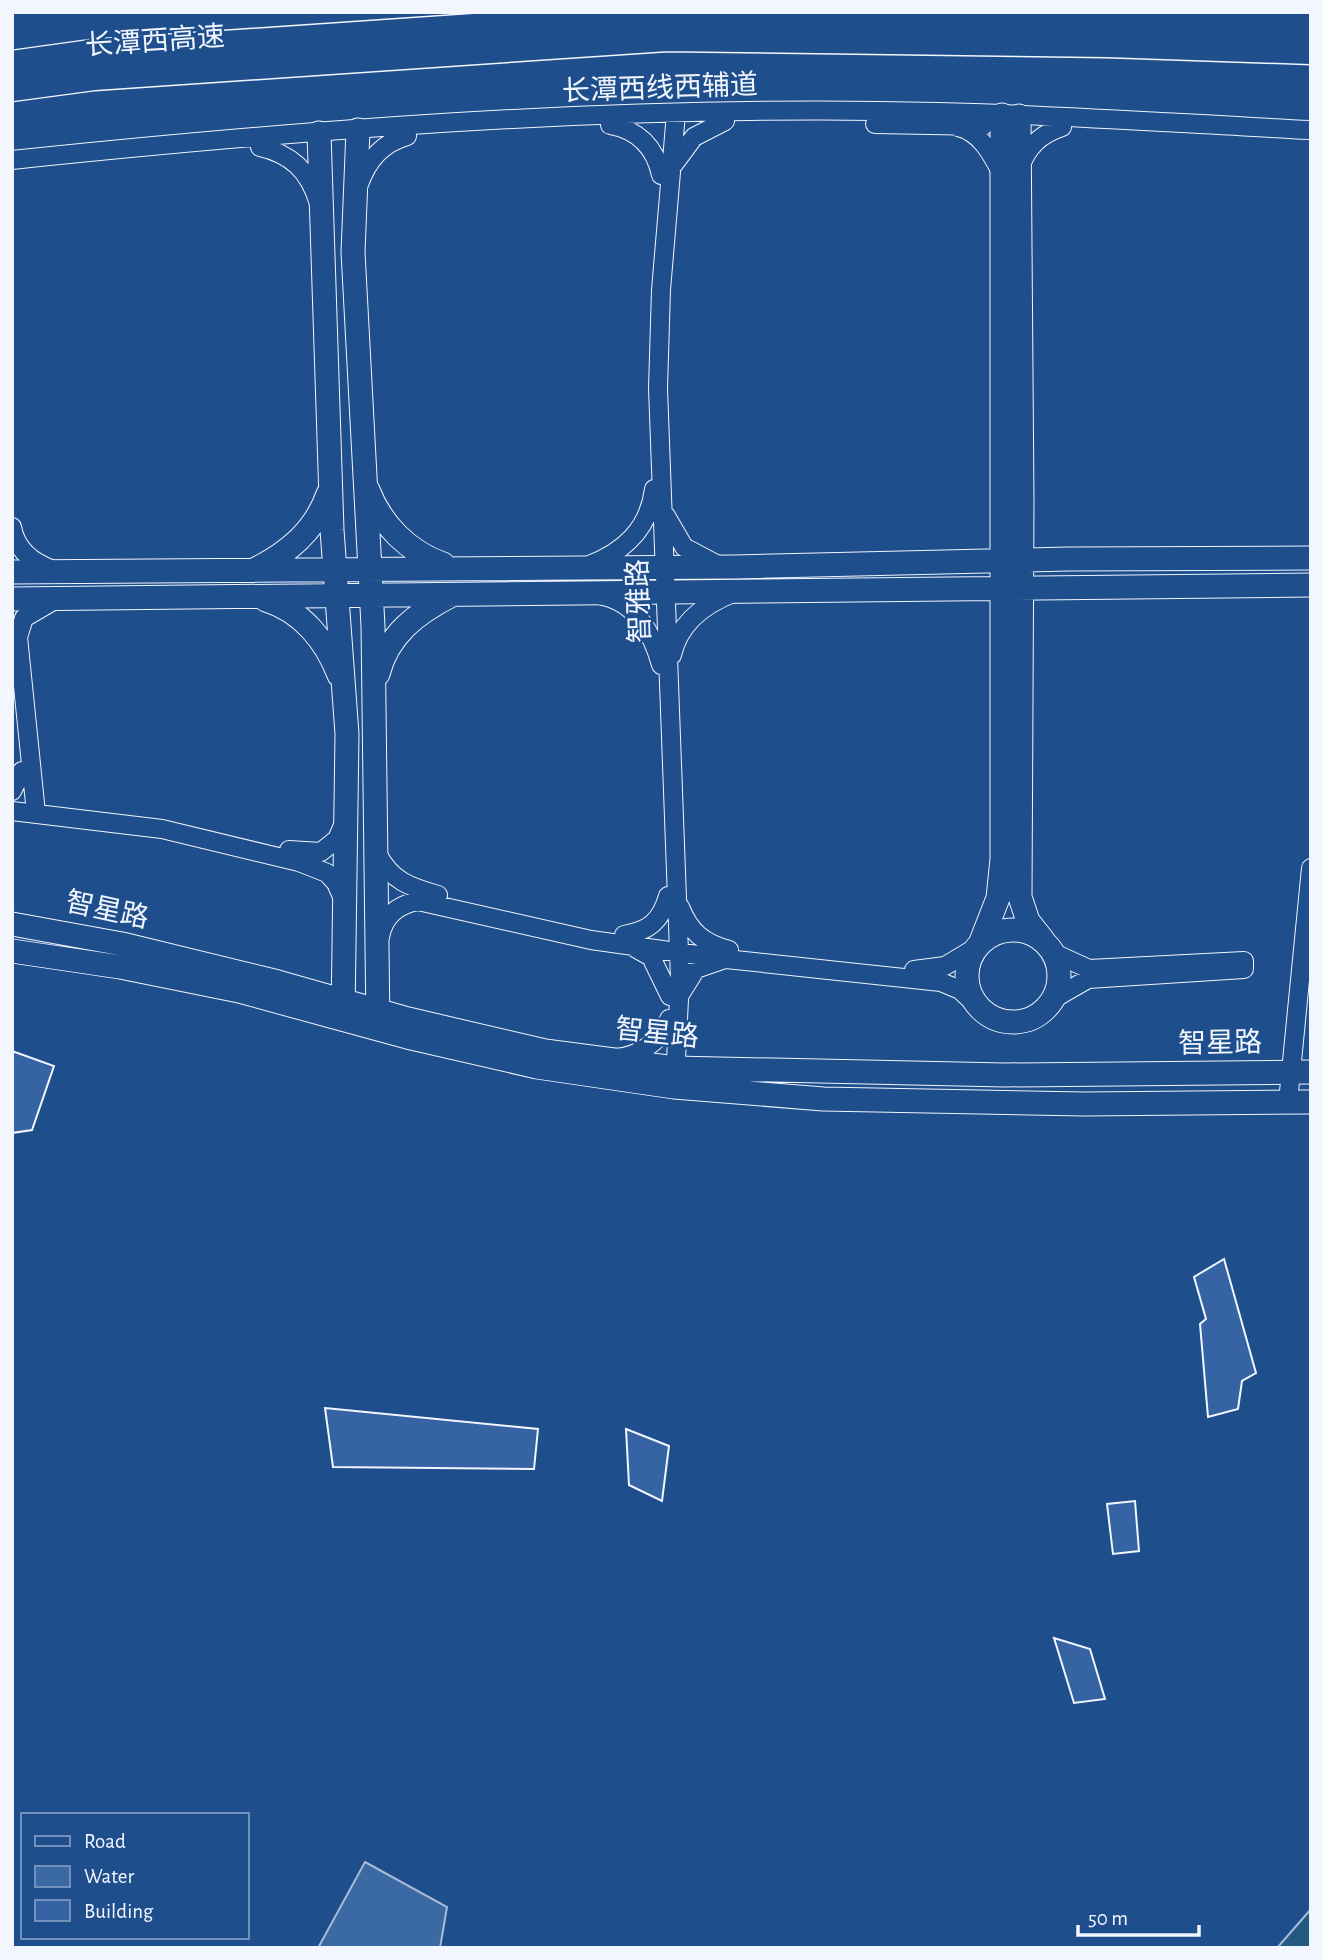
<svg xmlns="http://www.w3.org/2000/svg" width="1323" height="1960" font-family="'Alegreya Sans','Noto Sans SC',sans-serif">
<rect width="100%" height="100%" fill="#1f4e8c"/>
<path fill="#245a82" stroke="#a8bbd7" stroke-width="2" d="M1311 1909V1948H1277Z"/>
<path fill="#3b69a3" stroke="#a8bbd7" stroke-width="2" d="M365 1862 447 1907 440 1948H318Z"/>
<path fill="#3563a3" stroke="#f2f6ff" stroke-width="2" d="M12 1051 54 1066 32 1130 12 1133Z
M1224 1259 1256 1373 1242 1381 1238 1409 1208 1417 1200 1324 1206 1319 1194 1277Z
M325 1408 538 1429 534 1469 333 1467Z
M626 1429 669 1446 662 1501 629 1485Z
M1135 1501 1139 1551 1113 1554 1107 1504Z
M1054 1638 1090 1649 1105 1699 1074 1703Z"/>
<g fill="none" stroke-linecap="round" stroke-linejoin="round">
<defs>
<path id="minor" d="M875 124 983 126
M610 125C638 130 655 147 661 175
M958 127C980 132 991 153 1001 172
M260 147C291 154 309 171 318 201
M12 160C319 128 630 104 939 112 1063 115 1187 124 1311 130
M674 164 694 137 725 121
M1020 168C1027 146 1041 134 1062 127
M359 184C368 160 382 143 407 136
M666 516 684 547 716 564
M12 527C16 550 33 563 54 570
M587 566C624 552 649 529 654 489
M602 596C636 602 653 635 661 665
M672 655C679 623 705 604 733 593
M12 791 22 771
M12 811 162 829 299 862 327 873 336 883 343 899
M36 813 18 637 24 618 53 601
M289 850 321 852 337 839 344 823
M377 853C391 881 410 887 438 895
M680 907C690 932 703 943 729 950
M624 935C649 931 661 921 668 896
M380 937C384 916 397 905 418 901L591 940 726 959 941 982 960 990 976 1005
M635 948 651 957 670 996
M1054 953 1089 969 1244 961V969L1088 979 1055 998
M914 970 945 966 975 948
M681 993 696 969 722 960
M616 1058C639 1056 662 1041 669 1019
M675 1080 680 979 658 388 661 290 676 113
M1288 1102 1311 868"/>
<path id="major" d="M1019 116 1022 502 1020 897 1028 921 1043 940
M358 130 353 252 373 626 378 1026
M319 133 332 530 347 734 343 1015
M368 490C381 524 408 552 443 564
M254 570C288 553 315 531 328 494
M12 572 734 567 1069 559 1311 558
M12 599 1311 585
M266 600C302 611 326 641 339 675
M378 674C388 634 417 613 452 595
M12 924 122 944 278 982 408 1019 545 1051 675 1068 1005 1075 1311 1072
M967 976a46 46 0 1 1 92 0a46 46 0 1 1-92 0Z
M980 944 998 898 1002 859V115
M12 951 120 967 239 991 407 1037 537 1067 674 1087 823 1099 1084 1104 1311 1102"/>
<path id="highway" d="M12 64 91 53 666 14 1108 19 1311 27
M12 88 94 77 667 38 1107 44 1311 51"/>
</defs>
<use href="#minor" stroke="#f2f6ff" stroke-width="20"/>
<use href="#major" stroke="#f2f6ff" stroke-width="25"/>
<use href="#highway" stroke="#f2f6ff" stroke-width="29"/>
<use href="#minor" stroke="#1f4e8c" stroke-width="18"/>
<use href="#major" stroke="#1f4e8c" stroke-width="23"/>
<use href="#highway" stroke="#1f4e8c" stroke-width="26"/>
</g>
<g text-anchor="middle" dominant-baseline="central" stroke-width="5" stroke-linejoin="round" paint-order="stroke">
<g font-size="28" fill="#f2f6ff" stroke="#1f4e8c">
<text transform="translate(155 42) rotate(-4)">长潭西高速</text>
<text transform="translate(660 89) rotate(-2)">长潭西线西辅道</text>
<text transform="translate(640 601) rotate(-92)">智雅路</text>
<text transform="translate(107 911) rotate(12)">智星路</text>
<text transform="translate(657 1034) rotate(6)">智星路</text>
<text transform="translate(1220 1044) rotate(-1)">智星路</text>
</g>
</g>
<rect width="1323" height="1960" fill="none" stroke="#f2f6ff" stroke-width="28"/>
<rect x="21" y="1813" width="228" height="126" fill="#1f4e8c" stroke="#7391ba" stroke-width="2"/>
<rect x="35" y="1836" width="35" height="10" fill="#1f4e8c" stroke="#7391ba" stroke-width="2"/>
<text x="84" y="1848" font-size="21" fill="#f2f6ff">Road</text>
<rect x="35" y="1866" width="35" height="21" fill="#3b69a3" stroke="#7391ba" stroke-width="2"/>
<text x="84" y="1883" font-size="21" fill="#f2f6ff">Water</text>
<rect x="35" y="1900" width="35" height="21" fill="#3563a3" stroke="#7391ba" stroke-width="2"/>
<text x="84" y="1918" font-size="21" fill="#f2f6ff">Building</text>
<path d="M1078 1925v10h121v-10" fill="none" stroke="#f2f6ff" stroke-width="3.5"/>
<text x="1088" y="1925" font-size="21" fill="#f2f6ff" stroke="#1f4e8c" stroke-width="5" paint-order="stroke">50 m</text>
</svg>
